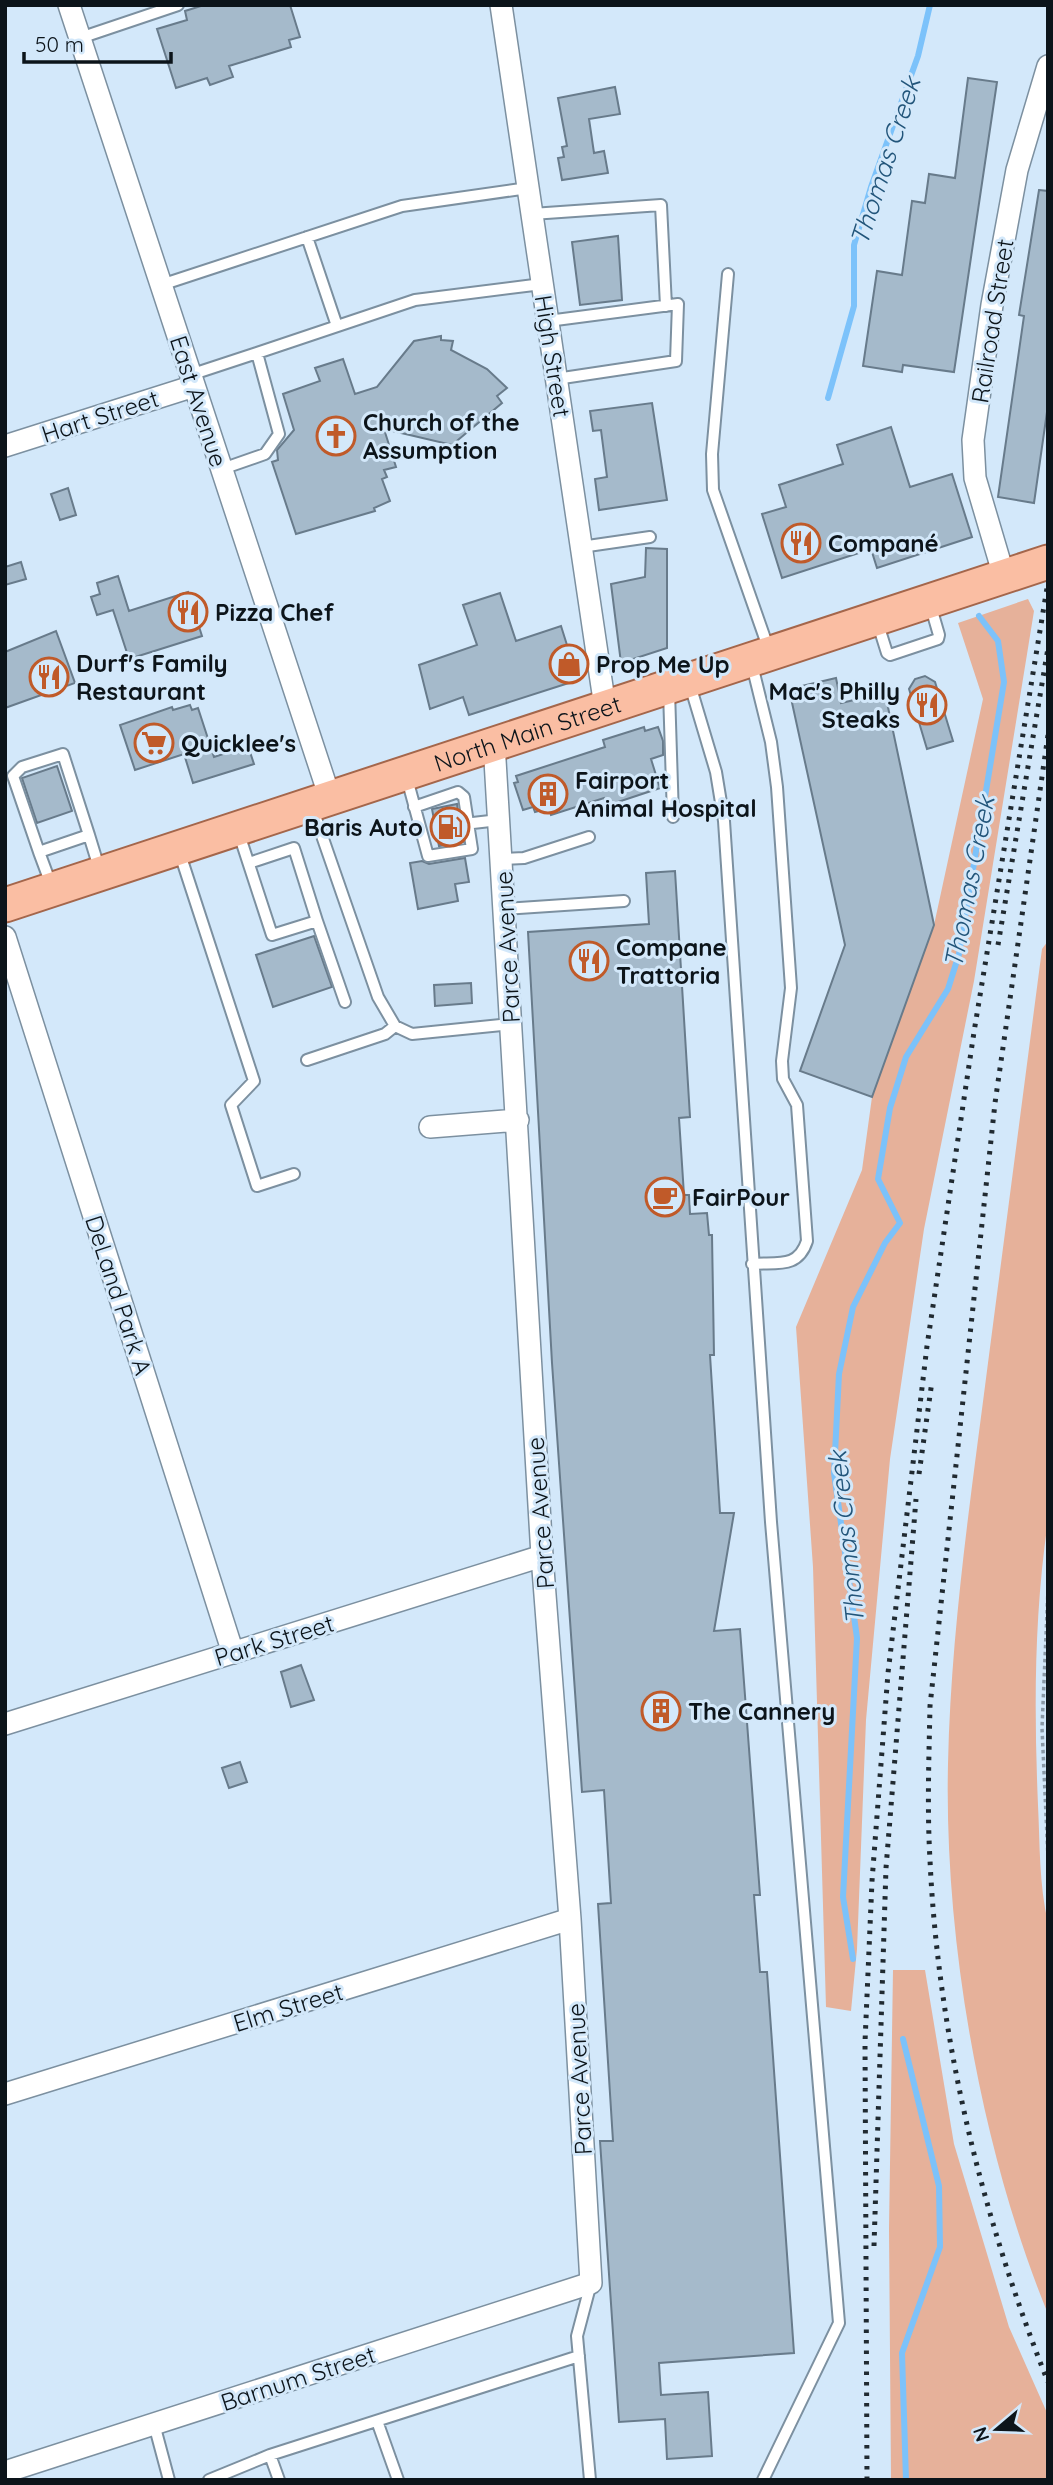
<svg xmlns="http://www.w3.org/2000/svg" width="1053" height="2485" font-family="Quicksand,sans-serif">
<rect width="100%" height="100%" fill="#d3e8fa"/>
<path fill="#e6b19a" d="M1028 599 1034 611 974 981 924 1229 890 1459 866 1720 857 1949 851 2011 826 2007 813 1567 796 1327 862 1170 872 1097 934 925 983 699 958 623Z
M1048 941V1521C1034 1615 1034 1710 1038 1805 1040 1845 1039 1884 1048 1923V2314C981 2150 944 1941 948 1764 951 1629 971 1496 988 1363 1006 1225 1024 1087 1042 949Z
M893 1970H925L954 2144 1009 2327 1048 2415V2480H891L889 2229Z"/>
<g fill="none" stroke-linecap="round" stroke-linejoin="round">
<path stroke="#7cc2fa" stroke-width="6" d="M828 398 854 306V245L871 187 918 56 930 5
M853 1959 843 1897 857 1638 834 1473 839 1374 853 1307 885 1243 900 1223 878 1179 890 1108 906 1057 948 989 959 954 1004 682 998 641 979 616
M903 2039 939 2186 940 2247 902 2353 906 2480"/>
</g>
<path fill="#a5bacb" stroke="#687b8b" stroke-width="2" d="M204 5H290L300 37 289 40 291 47 229 66 233 77 210 85 207 78 176 88 157 29 187 20 185 11Z
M968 78 997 82 954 372 903 365 902 372 863 366 877 271 902 275 912 201 925 203 929 174 955 178Z
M615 87 620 114 589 119 594 153 604 151 608 173 562 180 558 158 564 157 562 147 567 146 558 98Z
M1039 190 1048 191V405L1034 503 998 497 1024 316 1019 315Z
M618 236 622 300 580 305 572 242Z
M441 336V340L453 341 451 350 487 369 507 388 497 396 502 403 452 445 384 429 396 467 384 470 387 477 382 479 390 501 374 508 375 511 296 534 272 462 278 460 277 450 294 430 283 394 320 381 315 368 343 359 355 394 377 387 414 341Z
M652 403 667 500 599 510 595 479 607 477 601 430 593 431 590 411Z
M891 427 910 487 952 474 972 537 877 568 871 549 782 578 762 514 786 507 779 485 843 464 837 445Z
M68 488 76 515 60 520 51 494Z
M646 548 667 549V648L621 663 611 584 645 577Z
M21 562 26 579 5 585V567Z
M118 576 129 611 188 592 202 636 129 659 113 610 97 615 91 597 100 594 97 583Z
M500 593 516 641 561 626 578 680 469 715 463 697 430 709 419 665 477 645 463 605Z
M56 631 75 683 5 708V652Z
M925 676 935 682 953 741 927 749 909 689 915 679Z
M836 678 841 703 885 693 934 925 872 1097 800 1071 845 945 789 689Z
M190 705 192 710 198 708 214 757 248 746 254 764 193 783 184 754 135 770 120 725 172 707 173 710Z
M644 727 645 731 658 727 663 741V755L651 759 660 788 606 806 604 798 551 815 549 808 535 812 533 807 523 810 514 783 518 782 516 776 605 747 603 740Z
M57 766 72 811 37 823 22 778Z
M457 804 459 818 456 826 461 831 463 842 439 846 432 809Z
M465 858 469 882 455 884 458 901 418 909 410 863 422 861 429 864Z
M675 871 690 1117 679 1118 684 1195H689L690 1214 707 1213 709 1235H712L714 1355H710L720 1513H734L714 1631 740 1629 760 1895H754L760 1972H767L794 2353 659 2363 661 2395 708 2392 712 2456 667 2459 665 2419 619 2422 600 2141H613L598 1904 611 1903 604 1790 582 1792 552 1363 528 932 649 924 646 873Z
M314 936 332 987 273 1007 256 955Z
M471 983 472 1003 435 1006 434 985Z
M301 1665 314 1700 291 1707 281 1672Z
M240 1762 247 1782 229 1788 222 1768Z"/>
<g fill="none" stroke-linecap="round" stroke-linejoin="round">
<defs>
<path id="service" d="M80 38 178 5
M532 214 661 205 666 306
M307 237 337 326
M728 274 712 454 713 490 769 650
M161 285 402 206 528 188
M548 321 678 304 676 361 556 379
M257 353 415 300 542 284
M190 375 257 353 279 434 265 454 222 469
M581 547 650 537
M877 621 887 653 890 655 938 639 939 635 930 604
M690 685 716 772 724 821 771 1522 839 2323 763 2480
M669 691 673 817
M406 775 428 856 472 849 464 797 458 792 414 807
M312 807 378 997 395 1026 412 1034 511 1024
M464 824 499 820
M238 831 272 935 317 921 294 848 249 863
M179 851 254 1081 231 1105 257 1186 294 1174
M39 852 13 776 22 767 63 754 89 835
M502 859 524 858 589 837
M52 887 39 852 89 835 100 871
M505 909 624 901
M317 921 345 1002
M307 1060 385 1034 395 1026
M752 1264C777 1262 798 1269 807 1241L797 1105 783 1079 782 1061 791 988 777 787 771 742 752 665
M377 2421 398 2480
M154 2424 169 2480
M270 2455 279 2480
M209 2480 270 2455 579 2356
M590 2480 577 2336 591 2283"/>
<path id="minor" d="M69 5 330 798
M501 5 605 707
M5 446 194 386
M1004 576 975 478 973 440 992 305 1017 170 1048 66
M5 937 233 1653
M430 1127 518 1120
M5 1724 542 1556
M5 2094 570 1919
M5 2472 591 2283 570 1919 542 1556 494 743"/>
<g id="primary">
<path id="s1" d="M5 905 1048 562"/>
</g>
</defs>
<use href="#service" stroke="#7c90a0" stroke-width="14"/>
<use href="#minor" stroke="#7c90a0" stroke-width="24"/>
<use href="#primary" stroke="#a4664b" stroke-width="37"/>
<path stroke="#8999a7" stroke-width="3.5" stroke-dasharray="3.5 3.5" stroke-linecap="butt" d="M1048 1589 1042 1728 1048 1858"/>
<use href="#service" stroke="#fff" stroke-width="10"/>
<use href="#minor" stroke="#fff" stroke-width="21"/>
<use href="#primary" stroke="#fabea3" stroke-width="33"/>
<path stroke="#202a31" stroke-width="5" stroke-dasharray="3.5 7" stroke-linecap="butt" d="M1048 735 995 1103 930 1706C929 1757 927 1809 930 1860 938 2037 982 2217 1048 2382
M998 945 1048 648
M919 1474 932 1381
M874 2246 886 1868 916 1499
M867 2480 865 2042 872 1881 888 1673 927 1346 974 1032 1048 582"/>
</g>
<defs>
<symbol id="church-ring" viewBox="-11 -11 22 22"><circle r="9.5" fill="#d3e8fa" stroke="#c05a29" stroke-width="1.5"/><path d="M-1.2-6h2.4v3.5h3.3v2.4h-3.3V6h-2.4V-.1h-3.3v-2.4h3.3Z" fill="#c05a29"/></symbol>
<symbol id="restaurant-ring" viewBox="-11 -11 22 22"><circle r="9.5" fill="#d3e8fa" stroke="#c05a29" stroke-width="1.5"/><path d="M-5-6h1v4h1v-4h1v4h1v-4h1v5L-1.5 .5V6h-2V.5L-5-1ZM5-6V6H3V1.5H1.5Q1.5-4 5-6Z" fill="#c05a29"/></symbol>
<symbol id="shop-ring" viewBox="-11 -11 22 22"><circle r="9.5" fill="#d3e8fa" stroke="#c05a29" stroke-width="1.5"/><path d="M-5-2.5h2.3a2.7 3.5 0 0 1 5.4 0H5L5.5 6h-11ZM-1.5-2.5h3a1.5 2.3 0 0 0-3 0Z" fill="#c05a29"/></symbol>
<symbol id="supermarket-ring" viewBox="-11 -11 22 22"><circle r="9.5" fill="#d3e8fa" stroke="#c05a29" stroke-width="1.5"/><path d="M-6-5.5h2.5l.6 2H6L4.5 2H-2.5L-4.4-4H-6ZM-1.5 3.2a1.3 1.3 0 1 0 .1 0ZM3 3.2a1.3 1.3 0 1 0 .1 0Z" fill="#c05a29"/></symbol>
<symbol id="building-ring" viewBox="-11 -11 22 22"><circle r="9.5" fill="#d3e8fa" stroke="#c05a29" stroke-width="1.5"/><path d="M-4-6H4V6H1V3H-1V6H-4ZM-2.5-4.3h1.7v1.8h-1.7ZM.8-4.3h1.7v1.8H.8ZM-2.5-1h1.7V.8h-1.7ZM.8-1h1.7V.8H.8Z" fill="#c05a29"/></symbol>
<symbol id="fuel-ring" viewBox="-11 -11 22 22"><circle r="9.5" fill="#d3e8fa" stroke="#c05a29" stroke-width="1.5"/><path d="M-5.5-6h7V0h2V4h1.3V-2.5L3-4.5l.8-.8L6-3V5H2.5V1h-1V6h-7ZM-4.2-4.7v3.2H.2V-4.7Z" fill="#c05a29"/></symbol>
<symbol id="cafe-ring" viewBox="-11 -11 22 22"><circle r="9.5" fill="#d3e8fa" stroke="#c05a29" stroke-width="1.5"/><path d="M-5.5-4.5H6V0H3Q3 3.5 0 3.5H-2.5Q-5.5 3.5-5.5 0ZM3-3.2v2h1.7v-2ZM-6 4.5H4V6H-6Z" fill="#c05a29"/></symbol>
</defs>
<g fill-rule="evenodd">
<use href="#church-ring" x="314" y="414" width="44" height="44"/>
<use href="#restaurant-ring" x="779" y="521" width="44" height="44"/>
<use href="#restaurant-ring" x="166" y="590" width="44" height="44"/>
<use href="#shop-ring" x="547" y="642" width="44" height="44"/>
<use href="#restaurant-ring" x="27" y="655" width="44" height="44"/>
<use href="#restaurant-ring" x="905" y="683" width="44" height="44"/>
<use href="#supermarket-ring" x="132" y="721" width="44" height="44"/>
<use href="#building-ring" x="526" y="772" width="44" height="44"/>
<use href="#fuel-ring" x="428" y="805" width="44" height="44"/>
<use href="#restaurant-ring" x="567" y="939" width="44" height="44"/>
<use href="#cafe-ring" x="643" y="1175" width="44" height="44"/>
<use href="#building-ring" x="639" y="1689" width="44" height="44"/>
</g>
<g text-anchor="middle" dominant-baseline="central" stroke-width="6" stroke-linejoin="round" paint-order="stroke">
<g font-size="24" fill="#0c141a" stroke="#d3e8fa">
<text transform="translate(992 321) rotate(-81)">Railroad Street</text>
<text transform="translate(553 356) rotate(81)">High Street</text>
<text transform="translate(199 401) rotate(72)">East Avenue</text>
<text transform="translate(100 416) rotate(-18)">Hart Street</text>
<text stroke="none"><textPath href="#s1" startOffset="550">North Main Street</textPath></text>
<text transform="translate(507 947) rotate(-93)">Parce Avenue</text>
<text transform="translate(119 1295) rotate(72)">DeLand Park A</text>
<text transform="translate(540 1513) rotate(-94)">Parce Avenue</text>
<text transform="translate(274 1640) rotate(-17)">Park Street</text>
<text transform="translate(288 2007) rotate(-17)">Elm Street</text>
<text transform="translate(579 2079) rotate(-93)">Parce Avenue</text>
<text transform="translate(298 2378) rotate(-18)">Barnum Street</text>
</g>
<g font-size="24" font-weight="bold" fill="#0c141a" stroke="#d3e8fa" text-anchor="start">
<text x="363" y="422">Church of the<tspan x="363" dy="28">Assumption</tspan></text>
<text x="828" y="543">Compané</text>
<text x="215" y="612">Pizza Chef</text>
<text x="76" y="663">Durf's Family<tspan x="76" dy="28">Restaurant</tspan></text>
<text x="596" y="664">Prop Me Up</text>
<text x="900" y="691" text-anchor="end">Mac's Philly<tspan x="900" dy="28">Steaks</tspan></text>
<text x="181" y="743">Quicklee's</text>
<text x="575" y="780">Fairport<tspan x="575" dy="28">Animal Hospital</tspan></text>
<text x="423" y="827" text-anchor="end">Baris Auto</text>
<text x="616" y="947">Compane<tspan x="616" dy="28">Trattoria</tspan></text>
<text x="692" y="1197">FairPour</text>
<text x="688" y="1711">The Cannery</text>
</g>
<g font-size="26" font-style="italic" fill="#22557a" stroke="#d3e8fa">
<text transform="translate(885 161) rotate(-72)">Thomas Creek</text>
<text transform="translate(969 882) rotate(-79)">Thomas Creek</text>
<text transform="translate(846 1538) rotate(-96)">Thomas Creek</text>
</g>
</g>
<rect width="1053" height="2485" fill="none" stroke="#0c141a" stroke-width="14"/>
<g transform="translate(997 2429) rotate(251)" stroke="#d3e8fa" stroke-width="5" paint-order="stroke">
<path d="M0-5L12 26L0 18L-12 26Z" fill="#0c141a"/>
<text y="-10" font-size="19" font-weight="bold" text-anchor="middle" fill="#0c141a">N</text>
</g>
<path d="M24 52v10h147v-10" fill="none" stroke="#0c141a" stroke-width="3.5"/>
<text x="35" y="52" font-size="21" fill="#0c141a" stroke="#d3e8fa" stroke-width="5" paint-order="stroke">50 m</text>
</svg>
